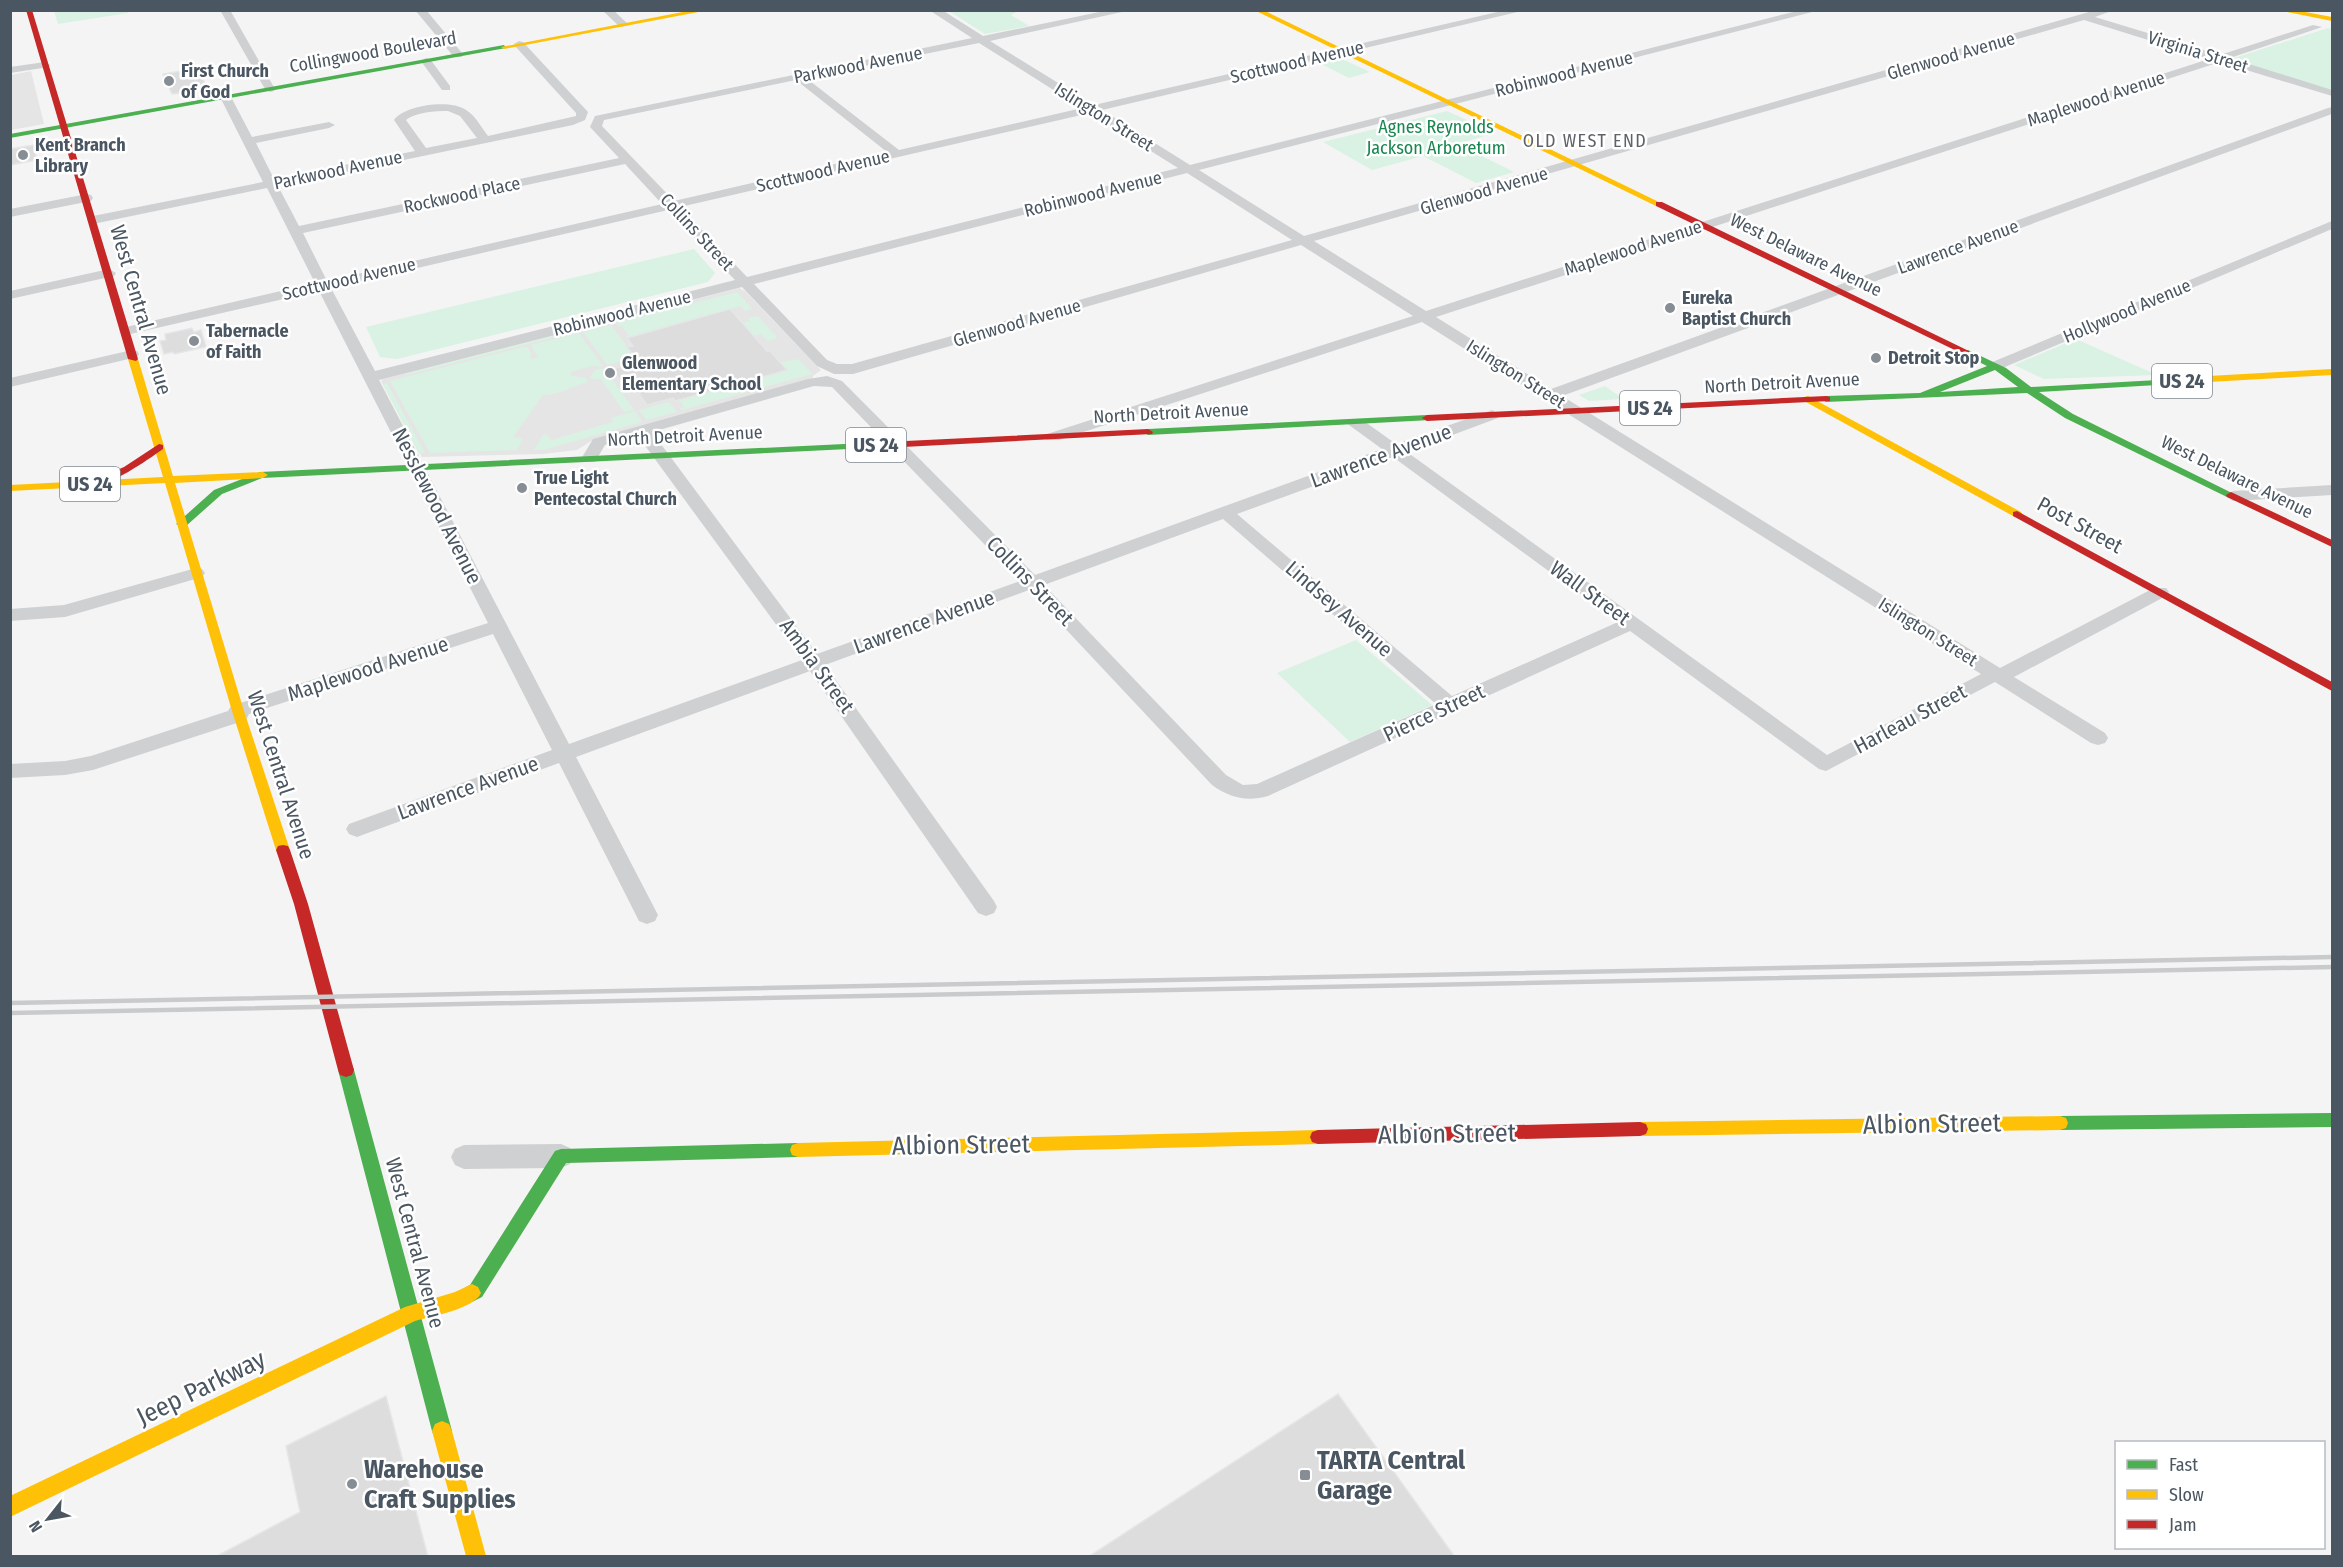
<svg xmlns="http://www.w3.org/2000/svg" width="2343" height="1567" font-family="'Fira Sans Condensed',sans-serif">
<rect width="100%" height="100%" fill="#f4f4f4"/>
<path fill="#e6e5e6" d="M31 71 44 124 11 130V75Z
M739 288 745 291 821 370 813 376V378L593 440 577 450 543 454 422 457 381 381 383 379Z"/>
<path fill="#d9f2e3" d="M127 10 128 13 58 24 54 11Z
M949 11H1018L1011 15 1029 26 985 34Z
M2328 28 2332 29V91L2231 59Z
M1340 58 1370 72 1349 78 1319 63Z
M1447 111 1495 133 1458 144 1514 172 1476 183 1423 156 1372 170 1323 142Z
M694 249 715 273 708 282 397 359 380 357 366 327Z
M737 292 752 309 745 311 741 306 627 338 626 336 629 335 622 326 618 327 616 323Z
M647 311 649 313 406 375 404 373Z
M758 316 777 337V338L767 341 761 334 747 338 748 329 743 323 750 321 748 318Z
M611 325 635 358 607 365 583 332Z
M579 333 586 343 582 345 587 344 603 366 598 367 596 365 570 372 572 376 586 378 588 382C573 386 558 395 543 395L513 437 523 439 517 450 430 453 390 381 524 347H527L532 354 529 356 531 359 538 357 531 345Z
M2076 339 2157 375 2044 379 2014 365Z
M799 359 812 374 682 410 680 408 684 407 679 400 786 370 780 362Z
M604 368 634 410 624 412 601 379H591L590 377 595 370Z
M387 383 425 453 419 454 383 385Z
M1605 386 1623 399 1589 401 1579 395Z
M669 402 677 412 647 420 639 410Z
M635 411 642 422 544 450H534L543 435 547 434 551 440 613 422 611 418Z
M1356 640 1432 705 1350 742 1277 673Z"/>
<path fill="#ddddde" stroke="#e5e6e7" stroke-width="1.5" d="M198 68 206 86 198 91 172 94 163 74Z
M34 145 37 160 10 165V149Z
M730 309 767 351H770L787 370 675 401 673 398 647 405 632 384 624 386 612 369 638 362 627 347 633 346 627 338Z
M192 328 194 332 201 330 206 347 174 354 173 352 164 354 160 341 166 340 165 334Z
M1338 1394 1455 1557H1088Z
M386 1396 428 1557H215L300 1512 286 1446Z"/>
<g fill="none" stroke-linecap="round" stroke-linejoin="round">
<path fill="#ced0d2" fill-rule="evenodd" d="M220 10H230L275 89 274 91 270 92 265 89Z
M415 10H426L462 53V57H454Z
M602 10H613L629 25 620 27Z
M929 10H942L983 36 1109 10H1131L990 41 1094 105 1506 10H1526L1102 110 1190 165 1801 10H1820L1199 170 1304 236 2096 10H2114L2095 17 2220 55 2313 25 2322 27 2230 58 2332 90V96L2220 62 1436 317 1551 389 2328 108 2332 107V114L1562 396 2000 668 2154 588H2166L2169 592 2166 596 2014 677 2105 733 2108 738 2105 743 2098 745 2091 743 1995 682 1826 771 1819 769 1630 631 1268 796C1247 802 1230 798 1212 785L1029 590 825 665 994 901 997 907 994 913 986 916 978 913 810 671 576 757 658 915 655 921 647 924 639 921 559 763 365 834 357 837 349 834 346 829 349 824 552 750 493 634 249 714 246 720 93 770 65 775 10 778V764L65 761 91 756 228 711 231 706 488 623 319 291 126 335 119 331 126 327 315 283 267 188 93 224 87 220 93 216 263 182 220 97 222 95H230L252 137 329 122 335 125 329 128 256 143 274 179 415 151 394 120C405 105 450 99 466 110 476 116 481 127 488 136L576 116V113L515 46 514 44 519 41 523 42 588 112 585 120 573 125 278 186 299 226 619 158 590 127 595 116 972 38ZM2084 20 2209 59 1426 311 1314 241ZM979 43 1082 108 899 150 806 78ZM796 80 887 152 674 201 602 126 604 120ZM448 111 460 116 477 138 426 148 406 120C416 112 435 111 448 111ZM1090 113 1178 168 747 277 680 207ZM625 164 662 204 327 281 303 233ZM1187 173 1292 240 852 364H837L827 360 754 284ZM668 210 735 280 375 371 331 288ZM1301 245 1413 316 1047 434 1045 437 1047 440H1059L1422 322 1981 674 1827 755 1407 452 1498 418 1500 415 1492 410 1396 444 1361 419H1349L1347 422 1349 425 1382 449 1035 575 842 381 827 376 808 379 593 439 581 459 583 462H595L605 445 638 436 802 660 569 744 379 380 742 287 817 366 834 374H853ZM814 386 832 387 1020 581 817 654 652 432ZM1393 457 1618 622 1452 696 1237 514ZM1223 519 1436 704 1257 784 1243 785 1226 775 1044 585Z
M426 58 430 59 450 86V90H442L421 61Z
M45 62 50 65 49 67 10 73V67Z
M87 194 91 195 93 198 91 201 10 217V209Z
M2332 221V229L2000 369 1995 370 1988 366 1990 363Z
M109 269 116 273 114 276 10 299V291Z
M132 350 137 351 139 354 137 357 10 387V378Z
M2332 485V495L2233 501 2225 496 2233 491Z
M196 568 202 569 205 573 202 577 65 617 10 621V609L64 605Z
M561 1144 570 1148 574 1156 570 1164 561 1168 464 1169 455 1165 451 1157 455 1149 464 1145Z"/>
<path fill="#4caf50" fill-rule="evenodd" d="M504 45 506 48 10 138V134Z
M1968 350 2006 368 2031 387 2194 378V382L2191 383 2039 392 2073 414 2236 495 2231 498 2227 497 2065 418 2027 393 1826 402 1821 399 1826 396 1920 393 1987 366 1965 355 1963 353ZM1995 370 2018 387 1940 392Z
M1427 415 1431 416V420L1148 435 1143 432 1148 429Z
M865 443 869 444V448L262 478 222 494 186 526 182 527 176 524 214 490 260 472Z
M346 1063 352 1065 354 1070 452 1431 449 1438 442 1441 435 1438 432 1431 338 1070 340 1065Z
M2332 1113V1127L2060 1130 2054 1128 2052 1123 2054 1118 2060 1116Z
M798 1143 804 1145 806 1150 804 1155 798 1157 566 1163 482 1297 472 1302 466 1299 463 1293 466 1287 470 1285 555 1151 561 1149Z"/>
<path fill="#ffc107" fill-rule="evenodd" d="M693 10H709L504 49 501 47Z
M1254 10H1263L1663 204 1656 206Z
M2278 10H2295L2332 17V21Z
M133 356 138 359 173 476 263 472 268 475 263 478 175 483 244 711 290 850 288 854H278L276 850 232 711 165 483 10 491V485L163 477 128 359Z
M2332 369V375L2191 383 2186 380 2191 377Z
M1808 396 2021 512 2022 514 2017 517 2013 516 1804 401V397Z
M2060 1116 2066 1118 2068 1123 2066 1128 2060 1130 1640 1136 1634 1134 1632 1129 1634 1124 1640 1122Z
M1318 1130 1324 1132 1326 1137 1324 1142 1318 1144 798 1157 792 1155 790 1150 792 1145 798 1143Z
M472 1284 478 1287 481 1293C474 1309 432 1316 415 1321L10 1517V1496L405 1307 455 1292Z
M442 1421 449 1424 452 1431 486 1556H466L432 1431 435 1424Z"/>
<path fill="#c62828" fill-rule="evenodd" d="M26 10H32L138 359 136 361 128 359Z
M1656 202H1662L1973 353 1965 355 1656 206Z
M1826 396 1830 397V401L1427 421 1422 418 1427 415Z
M1148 429 1153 432 1152 434 865 449 860 446 865 443Z
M159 444 163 445V449C146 461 107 489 86 486L85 484 124 467Z
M2231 492 2332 540V547L2227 497 2226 495Z
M2017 511 2332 682V691L2013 516V512Z
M283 845 288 846 290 850 308 904 354 1070 352 1075 346 1077 340 1075 338 1070 294 904 276 850 278 846Z
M1640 1122 1646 1124 1648 1129 1646 1134 1640 1136 1318 1144 1312 1142 1310 1137 1312 1132 1318 1130Z"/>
<path stroke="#c9cacc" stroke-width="4.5" d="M10 1003 2332 957
M10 1013 2332 967"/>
</g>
<g fill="#868d94" stroke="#fff" stroke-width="2">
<circle cx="169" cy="81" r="6"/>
<circle cx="23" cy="155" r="6"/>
<circle cx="1670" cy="308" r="6"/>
<circle cx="194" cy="341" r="6"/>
<circle cx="1876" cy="358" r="6"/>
<circle cx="610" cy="373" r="6"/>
<circle cx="522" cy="488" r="6"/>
<rect x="1299" y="1469" width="12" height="12" rx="3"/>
<circle cx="352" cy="1484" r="6"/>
</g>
<g text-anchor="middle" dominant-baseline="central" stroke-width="5" stroke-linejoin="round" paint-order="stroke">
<g font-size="18" fill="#4a5661" stroke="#fff">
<text transform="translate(373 52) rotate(-10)">Collingwood Boulevard</text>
<text transform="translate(2198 52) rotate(17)">Virginia Street</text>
<text transform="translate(1951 56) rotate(-16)">Glenwood Avenue</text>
<text transform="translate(1297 62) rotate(-13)">Scottwood Avenue</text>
<text transform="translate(858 65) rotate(-11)">Parkwood Avenue</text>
<text transform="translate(1564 74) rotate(-14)">Robinwood Avenue</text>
<text transform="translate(2096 99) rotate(-18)">Maplewood Avenue</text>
<text transform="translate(1104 117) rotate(32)">Islington Street</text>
<text transform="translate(338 170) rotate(-12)">Parkwood Avenue</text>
<text transform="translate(823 171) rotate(-13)">Scottwood Avenue</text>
<text transform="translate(1484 191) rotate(-16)">Glenwood Avenue</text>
<text transform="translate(1093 194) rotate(-14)">Robinwood Avenue</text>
<text transform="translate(462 195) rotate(-12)">Rockwood Place</text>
<text transform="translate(697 232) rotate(47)">Collins Street</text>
<text transform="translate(1958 247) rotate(-20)">Lawrence Avenue</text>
<text transform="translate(1633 248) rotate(-18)">Maplewood Avenue</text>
<text transform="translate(1806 255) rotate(26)">West Delaware Avenue</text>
<text transform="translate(349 279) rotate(-13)">Scottwood Avenue</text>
<text transform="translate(2127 311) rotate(-23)">Hollywood Avenue</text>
<text transform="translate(622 313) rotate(-14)">Robinwood Avenue</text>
<text transform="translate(1017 323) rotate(-16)">Glenwood Avenue</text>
<text transform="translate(1516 374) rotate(32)">Islington Street</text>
<text transform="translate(1782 383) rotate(-3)">North Detroit Avenue</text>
<text transform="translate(1171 413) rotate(-3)">North Detroit Avenue</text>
<text transform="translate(685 436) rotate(-3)">North Detroit Avenue</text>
<text transform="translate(2237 477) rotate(26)">West Delaware Avenue</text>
<text transform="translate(1928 632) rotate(32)">Islington Street</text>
</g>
<g font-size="18" font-weight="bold" fill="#4a5661" stroke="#fff" text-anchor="start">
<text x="181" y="71">First Church<tspan x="181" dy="21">of God</tspan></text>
<text x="35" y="145">Kent Branch<tspan x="35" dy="21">Library</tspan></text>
<text x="1682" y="298">Eureka<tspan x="1682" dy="21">Baptist Church</tspan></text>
<text x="206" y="331">Tabernacle<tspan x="206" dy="21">of Faith</tspan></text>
<text x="1888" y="358">Detroit Stop</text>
<text x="622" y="363">Glenwood<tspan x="622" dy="21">Elementary School</tspan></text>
<text x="534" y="478">True Light<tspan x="534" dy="21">Pentecostal Church</tspan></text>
</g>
<g font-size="18" fill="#17864f" stroke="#fff">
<text x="1436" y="127">Agnes Reynolds<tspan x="1436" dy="21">Jackson Arboretum</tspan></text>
</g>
<g font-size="18" letter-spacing="1.5" fill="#5f6368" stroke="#fff">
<text x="1585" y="141">OLD WEST END</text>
</g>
<g fill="#fff" stroke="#808990" stroke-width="1.5">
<rect x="2152" y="364" width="60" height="34" rx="4.5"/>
<rect x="1620" y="391" width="60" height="34" rx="4.5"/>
<rect x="846" y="428" width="60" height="34" rx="4.5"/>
<rect x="60" y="467" width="60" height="34" rx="4.5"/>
</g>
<g font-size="20" font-weight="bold" fill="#4a5661">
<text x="2182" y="381">US 24</text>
<text x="1650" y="408">US 24</text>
<text x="876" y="445">US 24</text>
<text x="90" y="484">US 24</text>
</g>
<g font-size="21" fill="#4a5661" stroke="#fff">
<text transform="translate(141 310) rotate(74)">West Central Avenue</text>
<text transform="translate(1381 456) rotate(-20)">Lawrence Avenue</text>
<text transform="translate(437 506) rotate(63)">Nesslewood Avenue</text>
<text transform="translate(2080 525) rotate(29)">Post Street</text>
<text transform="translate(1030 581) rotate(46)">Collins Street</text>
<text transform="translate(1590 593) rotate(36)">Wall Street</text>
<text transform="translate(1339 609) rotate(41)">Lindsey Avenue</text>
<text transform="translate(924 622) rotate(-20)">Lawrence Avenue</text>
<text transform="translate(817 666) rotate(54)">Ambia Street</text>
<text transform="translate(368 669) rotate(-18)">Maplewood Avenue</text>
<text transform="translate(1434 713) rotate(-25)">Pierce Street</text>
<text transform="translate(1910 719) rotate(-28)">Harleau Street</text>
<text transform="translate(281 775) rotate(72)">West Central Avenue</text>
<text transform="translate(468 788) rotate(-20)">Lawrence Avenue</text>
<text transform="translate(415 1243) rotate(75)">West Central Avenue</text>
</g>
<g font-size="26" fill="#4a5661" stroke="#fff">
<text transform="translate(1932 1124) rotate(-1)">Albion Street</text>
<text transform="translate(1447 1134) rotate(-1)">Albion Street</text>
<text transform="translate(961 1145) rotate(-1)">Albion Street</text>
<text transform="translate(201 1388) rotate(-26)">Jeep Parkway</text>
</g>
<g font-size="26" font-weight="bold" fill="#4a5661" stroke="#fff" text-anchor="start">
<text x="1317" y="1460">TARTA Central<tspan x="1317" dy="30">Garage</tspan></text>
<text x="364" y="1469">Warehouse<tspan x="364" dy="30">Craft Supplies</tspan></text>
</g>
</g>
<rect width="2343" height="1567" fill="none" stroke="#4a5661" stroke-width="24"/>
<rect x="2115" y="1441" width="210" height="108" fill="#ffffff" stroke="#b7bbc0" stroke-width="1.5"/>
<rect x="2127" y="1460" width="30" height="9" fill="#4caf50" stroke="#b7bbc0" stroke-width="1.5"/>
<text x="2169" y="1471" font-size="18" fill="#4a5661">Fast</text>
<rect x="2127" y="1490" width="30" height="9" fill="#ffc107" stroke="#b7bbc0" stroke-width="1.5"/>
<text x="2169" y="1501" font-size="18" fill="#4a5661">Slow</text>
<rect x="2127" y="1520" width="30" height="9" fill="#c62828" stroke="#b7bbc0" stroke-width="1.5"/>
<text x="2169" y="1531" font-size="18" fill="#4a5661">Jam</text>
<g transform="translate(48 1519) rotate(239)" stroke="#ffffff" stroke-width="4.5" paint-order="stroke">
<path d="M0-4.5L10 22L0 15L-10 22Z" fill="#4a5661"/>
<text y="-9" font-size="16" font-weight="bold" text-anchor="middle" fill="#4a5661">N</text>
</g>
</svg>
